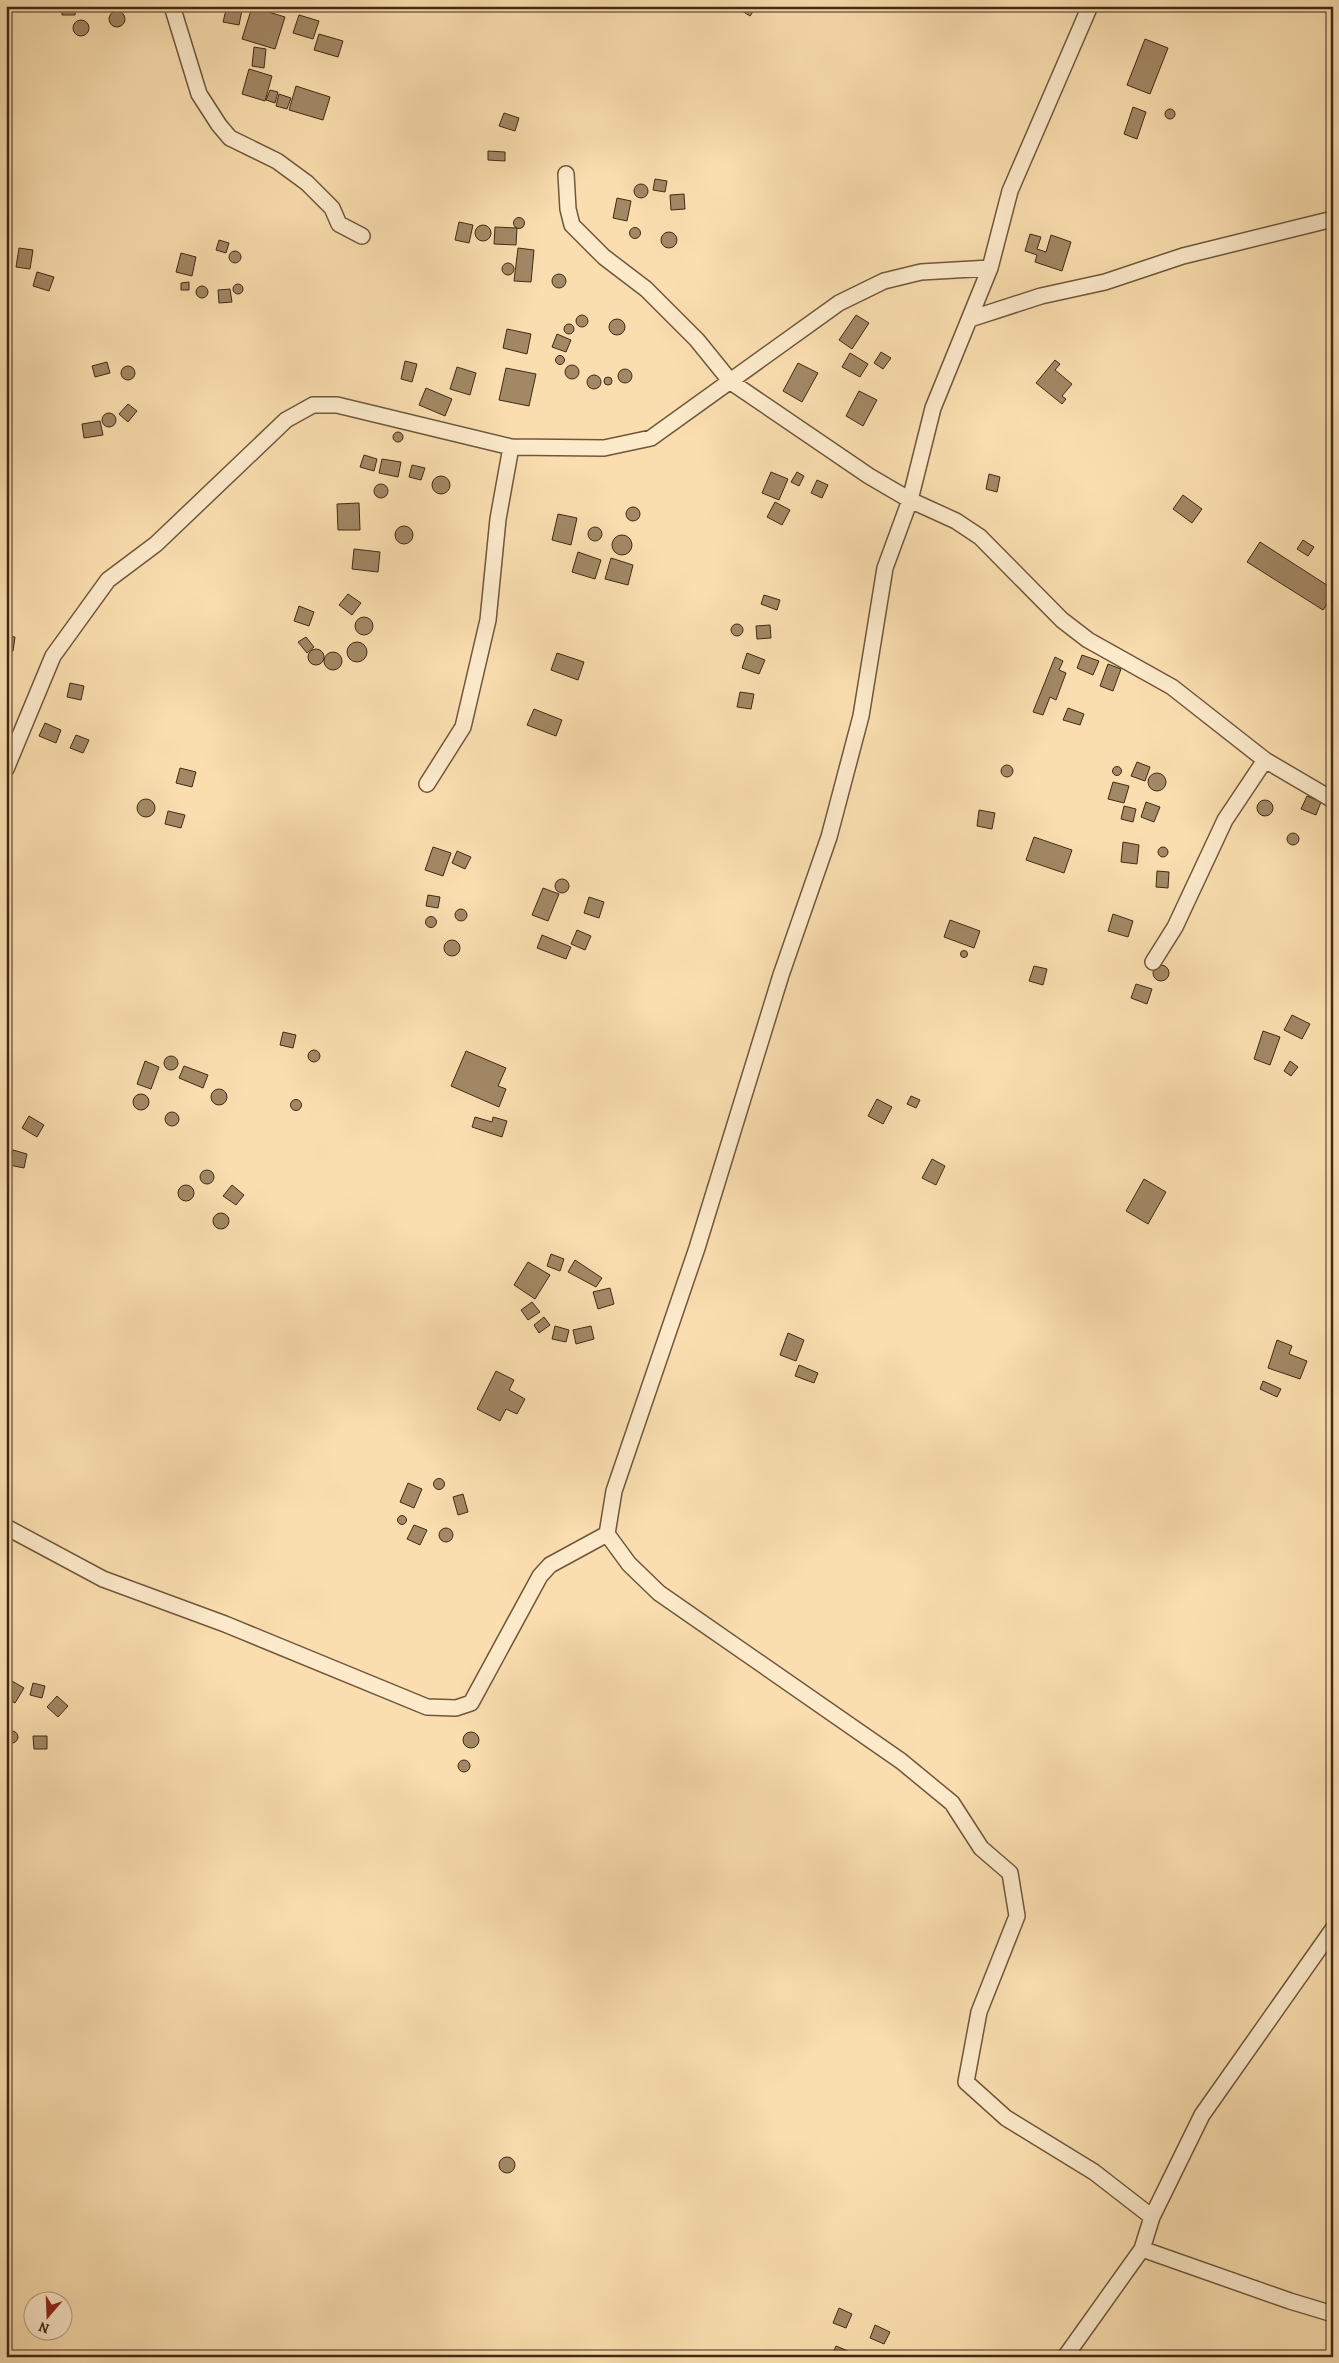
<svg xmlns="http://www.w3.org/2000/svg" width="1339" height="2363" font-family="Alegreya,serif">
<rect width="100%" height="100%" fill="#fadeaf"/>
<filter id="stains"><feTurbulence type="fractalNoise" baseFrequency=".004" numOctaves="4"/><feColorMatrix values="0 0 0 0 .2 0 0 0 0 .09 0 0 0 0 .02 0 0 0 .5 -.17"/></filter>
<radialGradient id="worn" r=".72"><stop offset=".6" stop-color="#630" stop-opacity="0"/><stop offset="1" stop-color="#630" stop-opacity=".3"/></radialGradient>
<path fill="#a28865" stroke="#422a14" d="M62 6H76L75 15H62Z
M227 6 242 10 239 25 223 22Z
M734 6H757L750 16Z
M252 7 285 17 275 49 242 39Z
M109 19a8 8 0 1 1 16 0a8 8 0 1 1-16 0Z
M299 15 319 21 313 39 293 33Z
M73 28a8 8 0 1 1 16 0a8 8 0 1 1-16 0Z
M319 34 343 41 338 57 314 50Z
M1145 39 1168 48 1150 94 1127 85Z
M254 47 266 49 264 68 252 66Z
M249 69 272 76 265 101 242 94Z
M296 86 330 97 323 120 289 110Z
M270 90 278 92 275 103 266 100Z
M279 94 291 98 287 109 276 106Z
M1133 107 1146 112 1137 139 1124 134Z
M1165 114a5 5 0 1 1 10 0a5 5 0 1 1-10 0Z
M504 113 519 118 515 131 499 126Z
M488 151 505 152V161L488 160Z
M655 179 667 181 665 192 653 190Z
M634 191a7 7 0 1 1 14 0a7 7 0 1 1-14 0Z
M684 194 685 209 671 210 670 195Z
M617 198 631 201 627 221 613 218Z
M513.5 223a5.5 5.5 0 1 1 11 0a5.5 5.5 0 1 1-11 0Z
M459 222 473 225 469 243 455 240Z
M475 233a8 8 0 1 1 16 0a8 8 0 1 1-16 0Z
M495 227 517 228 516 245 494 244Z
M629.5 233a5.5 5.5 0 1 1 11 0a5.5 5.5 0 1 1-11 0Z
M661 240a8 8 0 1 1 16 0a8 8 0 1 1-16 0Z
M1030 234 1041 237 1037 249 1046 252 1051 235 1071 242 1062 271 1035 262 1037 255 1025 251Z
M219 240 229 243 226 253 216 250Z
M19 248 33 250 30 269 16 267Z
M518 248 534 250 531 282 514 281Z
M229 257a6 6 0 1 1 12 0a6 6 0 1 1-12 0Z
M181 253 196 257 192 276 176 272Z
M502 269a6 6 0 1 1 12 0a6 6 0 1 1-12 0Z
M37 272 54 277 49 291 33 286Z
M552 281a7 7 0 1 1 14 0a7 7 0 1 1-14 0Z
M189 282V290H181V283Z
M233 289a5 5 0 1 1 10 0a5 5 0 1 1-10 0Z
M196 292a6 6 0 1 1 12 0a6 6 0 1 1-12 0Z
M230 289 232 302 219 303 218 290Z
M856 315 869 323 852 349 839 340Z
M576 321a6 6 0 1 1 12 0a6 6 0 1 1-12 0Z
M609 327a8 8 0 1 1 16 0a8 8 0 1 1-16 0Z
M564 329a5 5 0 1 1 10 0a5 5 0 1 1-10 0Z
M507 329 531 334 527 354 503 348Z
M557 334 571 340 566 352 552 347Z
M881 352 891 358 883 369 874 363Z
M850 353 868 364 860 377 842 367Z
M555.5 360a4.5 4.5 0 1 1 9 0a4.5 4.5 0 1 1-9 0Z
M1055 360 1060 364 1055 370 1072 384 1062 396 1066 399 1062 404 1036 383Z
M405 361 417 364 412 382 401 379Z
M107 362 110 373 95 377 92 366Z
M798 363 818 373 802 402 783 391Z
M565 372a7 7 0 1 1 14 0a7 7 0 1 1-14 0Z
M121 373a7 7 0 1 1 14 0a7 7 0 1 1-14 0Z
M457 367 476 373 470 395 450 389Z
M506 368 536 374 529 406 499 400Z
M618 376a7 7 0 1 1 14 0a7 7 0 1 1-14 0Z
M587 382a7 7 0 1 1 14 0a7 7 0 1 1-14 0Z
M604 381a4 4 0 1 1 8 0a4 4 0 1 1-8 0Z
M426 388 452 399 445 416 419 405Z
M859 391 877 400 863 426 846 416Z
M128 404 137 411 128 422 119 414Z
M102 420a7 7 0 1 1 14 0a7 7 0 1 1-14 0Z
M100 421 103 435 84 438 82 424Z
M393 437a5 5 0 1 1 10 0a5 5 0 1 1-10 0Z
M364 455 377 459 374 471 360 467Z
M382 459 401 462 398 477 379 473Z
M412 465 425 468 421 480 409 477Z
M771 472 788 479 779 500 762 493Z
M797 472 804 476 799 486 791 482Z
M989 474 1000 477 997 492 986 489Z
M432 485a9 9 0 1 1 18 0a9 9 0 1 1-18 0Z
M817 480 828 485 822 498 811 493Z
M374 491a7 7 0 1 1 14 0a7 7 0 1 1-14 0Z
M1183 495 1202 509 1192 523 1173 509Z
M775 502 790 510 782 525 767 517Z
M359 503 360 530H338L337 504Z
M626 514a7 7 0 1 1 14 0a7 7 0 1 1-14 0Z
M558 514 577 518 571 545 552 540Z
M395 535a9 9 0 1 1 18 0a9 9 0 1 1-18 0Z
M588 534a7 7 0 1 1 14 0a7 7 0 1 1-14 0Z
M612 545a10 10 0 1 1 20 0a10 10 0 1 1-20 0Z
M1303 540 1314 547 1308 556 1297 549Z
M1260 542 1333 589V595L1323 610 1247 562Z
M354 549 380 552 378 572 352 569Z
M578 552 601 560 595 579 572 572Z
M611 558 633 565 628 585 605 579Z
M348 594 361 603 352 615 339 605Z
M764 595 780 600 777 610 761 604Z
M299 606 314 612 309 626 294 621Z
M355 626a9 9 0 1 1 18 0a9 9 0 1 1-18 0Z
M731 630a6 6 0 1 1 12 0a6 6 0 1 1-12 0Z
M770 625 771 638 757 639 756 626Z
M6 636 15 637 13 651 6 650Z
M306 637 314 647 307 653 298 642Z
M347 652a10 10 0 1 1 20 0a10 10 0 1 1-20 0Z
M308 657a8 8 0 1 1 16 0a8 8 0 1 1-16 0Z
M324 661a9 9 0 1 1 18 0a9 9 0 1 1-18 0Z
M557 653 584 662 578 680 551 670Z
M747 653 765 660 759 674 742 668Z
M1082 655 1099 661 1093 675 1077 668Z
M1055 657 1063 661 1059 670 1066 673 1056 700 1050 697 1043 715 1033 712Z
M1108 664 1121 669 1113 691 1100 686Z
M70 683 84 686 81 700 67 697Z
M740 692 754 694 751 709 737 707Z
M1068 708 1084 714 1080 725 1063 720Z
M534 709 562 720 556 736 527 725Z
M45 723 61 730 56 743 39 736Z
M76 735 89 740 83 753 70 748Z
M1137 762 1150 767 1145 781 1131 776Z
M1001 771a6 6 0 1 1 12 0a6 6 0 1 1-12 0Z
M1112.5 771a4.5 4.5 0 1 1 9 0a4.5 4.5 0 1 1-9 0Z
M180 768 196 772 192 787 176 783Z
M1148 782a9 9 0 1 1 18 0a9 9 0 1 1-18 0Z
M1113 782 1129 786 1124 803 1108 799Z
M1307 796 1321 802 1316 815 1301 809Z
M137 808a9 9 0 1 1 18 0a9 9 0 1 1-18 0Z
M1257 808a8 8 0 1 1 16 0a8 8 0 1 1-16 0Z
M1146 802 1160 807 1154 822 1141 817Z
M1124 806 1136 809 1133 822 1121 819Z
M979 810 995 813 992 829 977 826Z
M168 811 185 815 181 828 165 824Z
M1287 839a6 6 0 1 1 12 0a6 6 0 1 1-12 0Z
M1034 837 1072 850 1064 873 1026 860Z
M1123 842 1139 845 1137 864 1121 862Z
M1158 852a5 5 0 1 1 10 0a5 5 0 1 1-10 0Z
M433 847 451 853 443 876 425 870Z
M457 851 471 857 465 869 452 863Z
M1157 871 1169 872 1168 888 1156 887Z
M555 886a7 7 0 1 1 14 0a7 7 0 1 1-14 0Z
M543 888 559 894 548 921 532 915Z
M428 895 440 897 438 908 426 906Z
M589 897 604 902 599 918 584 913Z
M455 915a6 6 0 1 1 12 0a6 6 0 1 1-12 0Z
M1113 914 1133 921 1128 937 1108 931Z
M425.5 922a5.5 5.5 0 1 1 11 0a5.5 5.5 0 1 1-11 0Z
M950 920 980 931 974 948 944 937Z
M577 930 591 936 585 950 571 944Z
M542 935 571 947 566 959 537 948Z
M444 948a8 8 0 1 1 16 0a8 8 0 1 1-16 0Z
M960.5 954a3.5 3.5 0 1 1 7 0a3.5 3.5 0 1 1-7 0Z
M1153 973a8 8 0 1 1 16 0a8 8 0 1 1-16 0Z
M1034 966 1047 969 1043 985 1029 981Z
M1136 984 1152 989 1147 1004 1131 998Z
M1292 1015 1310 1024 1302 1039 1284 1030Z
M1263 1031 1280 1037 1270 1065 1254 1059Z
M283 1032 296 1035 293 1048 280 1045Z
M308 1056a6 6 0 1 1 12 0a6 6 0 1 1-12 0Z
M466 1051 506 1068 498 1086 506 1089 499 1107 451 1086Z
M164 1063a7 7 0 1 1 14 0a7 7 0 1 1-14 0Z
M145 1061 159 1067 151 1089 137 1084Z
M1290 1061 1298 1067 1291 1076 1284 1071Z
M184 1066 208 1075 203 1088 179 1078Z
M211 1097a8 8 0 1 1 16 0a8 8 0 1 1-16 0Z
M133 1102a8 8 0 1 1 16 0a8 8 0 1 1-16 0Z
M911 1096 920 1100 916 1108 907 1104Z
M877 1099 892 1107 883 1124 868 1116Z
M290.5 1105a5.5 5.5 0 1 1 11 0a5.5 5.5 0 1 1-11 0Z
M165 1119a7 7 0 1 1 14 0a7 7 0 1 1-14 0Z
M29 1116 44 1125 37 1137 22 1128Z
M475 1117 492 1122 493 1117 507 1121 502 1137 472 1127Z
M13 1150 27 1154 24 1168 9 1165Z
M932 1159 945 1166 936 1185 922 1178Z
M200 1177a7 7 0 1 1 14 0a7 7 0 1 1-14 0Z
M1144 1179 1166 1192 1148 1224 1126 1211Z
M232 1185 244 1195 236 1205 223 1196Z
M178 1193a8 8 0 1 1 16 0a8 8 0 1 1-16 0Z
M213 1221a8 8 0 1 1 16 0a8 8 0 1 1-16 0Z
M551 1254 564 1259 560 1271 547 1266Z
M575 1260 602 1278 596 1287 568 1272Z
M528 1262 550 1275 535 1299 514 1285Z
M610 1288 614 1304 598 1309 593 1292Z
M532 1302 540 1312 528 1320 521 1310Z
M544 1317 550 1325 539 1333 534 1325Z
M555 1326 569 1330 566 1342 552 1339Z
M591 1326 594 1339 576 1344 573 1330Z
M788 1333 804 1340 796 1361 780 1355Z
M1277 1340 1292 1346 1289 1354 1307 1361 1300 1379 1268 1368Z
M799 1365 818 1373 814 1383 795 1376Z
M496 1371 514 1380 509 1390 525 1399 517 1414 506 1409 500 1421 477 1409Z
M1263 1381 1281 1389 1277 1397 1260 1389Z
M433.5 1484a5.5 5.5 0 1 1 11 0a5.5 5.5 0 1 1-11 0Z
M408 1483 422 1489 414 1508 400 1502Z
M463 1494 468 1512 458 1515 453 1497Z
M397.5 1520a4.5 4.5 0 1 1 9 0a4.5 4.5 0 1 1-9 0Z
M414 1525 427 1530 420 1545 407 1539Z
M439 1535a7 7 0 1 1 14 0a7 7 0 1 1-14 0Z
M12 1681 24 1688 15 1703 6 1698V1690Z
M33 1683 45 1686 42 1698 30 1695Z
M57 1696 68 1706 58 1717 47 1707Z
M6 1737a6 6 0 1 1 12 0a6 6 0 1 1-12 0Z
M463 1740a8 8 0 1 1 16 0a8 8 0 1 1-16 0Z
M33 1736H47V1749H34Z
M458 1766a6 6 0 1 1 12 0a6 6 0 1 1-12 0Z
M499 2165a8 8 0 1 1 16 0a8 8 0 1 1-16 0Z
M839 2308 852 2314 846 2328 833 2323Z
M875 2325 890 2332 884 2344 870 2338Z
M836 2346 848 2351 846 2357H831Z"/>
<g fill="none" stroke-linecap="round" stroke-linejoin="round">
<defs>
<path id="street" d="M172 6 199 94 219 125 230 138 277 161 307 183 332 208 339 224 362 236
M1090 6 1010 191 990 268 933 408 910 500 885 568 861 716 829 837 781 975 697 1248 614 1491 607 1534 629 1564 659 1593 901 1761 952 1803 981 1848 1010 1873 1017 1916 979 2012 966 2082 1006 2118 1094 2172 1152 2217
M566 174 568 209 572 225 604 257 646 289 697 340 731 382 869 476 910 500 956 521 980 537 1062 620 1088 640 1172 687 1265 760 1333 800
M970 319 1041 296 1105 282 1183 256 1333 219
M6 769 53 656 108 580 156 544 286 420 313 405H337L511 447 604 448 651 438 839 303 884 281 921 272 990 268
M427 784 463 727 488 620 498 519 511 447
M1153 962 1175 927 1225 820 1265 760
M6 1527 103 1579 225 1624 427 1707 456 1708 471 1703 540 1576 550 1565 607 1534
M1142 2249 1290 2301 1333 2314
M1065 2357 1142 2249 1152 2217 1202 2115 1333 1929"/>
</defs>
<use href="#street" stroke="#70573b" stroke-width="18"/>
<use href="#street" stroke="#fceacb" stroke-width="15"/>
</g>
<rect width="1339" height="2363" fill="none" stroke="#fadeaf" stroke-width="25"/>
<rect x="8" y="8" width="1324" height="2348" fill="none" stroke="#422a14" stroke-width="2.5"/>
<rect x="12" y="12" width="1314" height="2338" fill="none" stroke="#422a14"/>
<g transform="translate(48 2316) rotate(199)"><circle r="24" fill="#fceacb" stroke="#b29d82"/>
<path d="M0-4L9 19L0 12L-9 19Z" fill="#8f2418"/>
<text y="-8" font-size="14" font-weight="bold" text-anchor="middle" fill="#422a14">N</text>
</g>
<rect width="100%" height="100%" filter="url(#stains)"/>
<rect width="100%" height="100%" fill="url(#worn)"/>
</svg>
